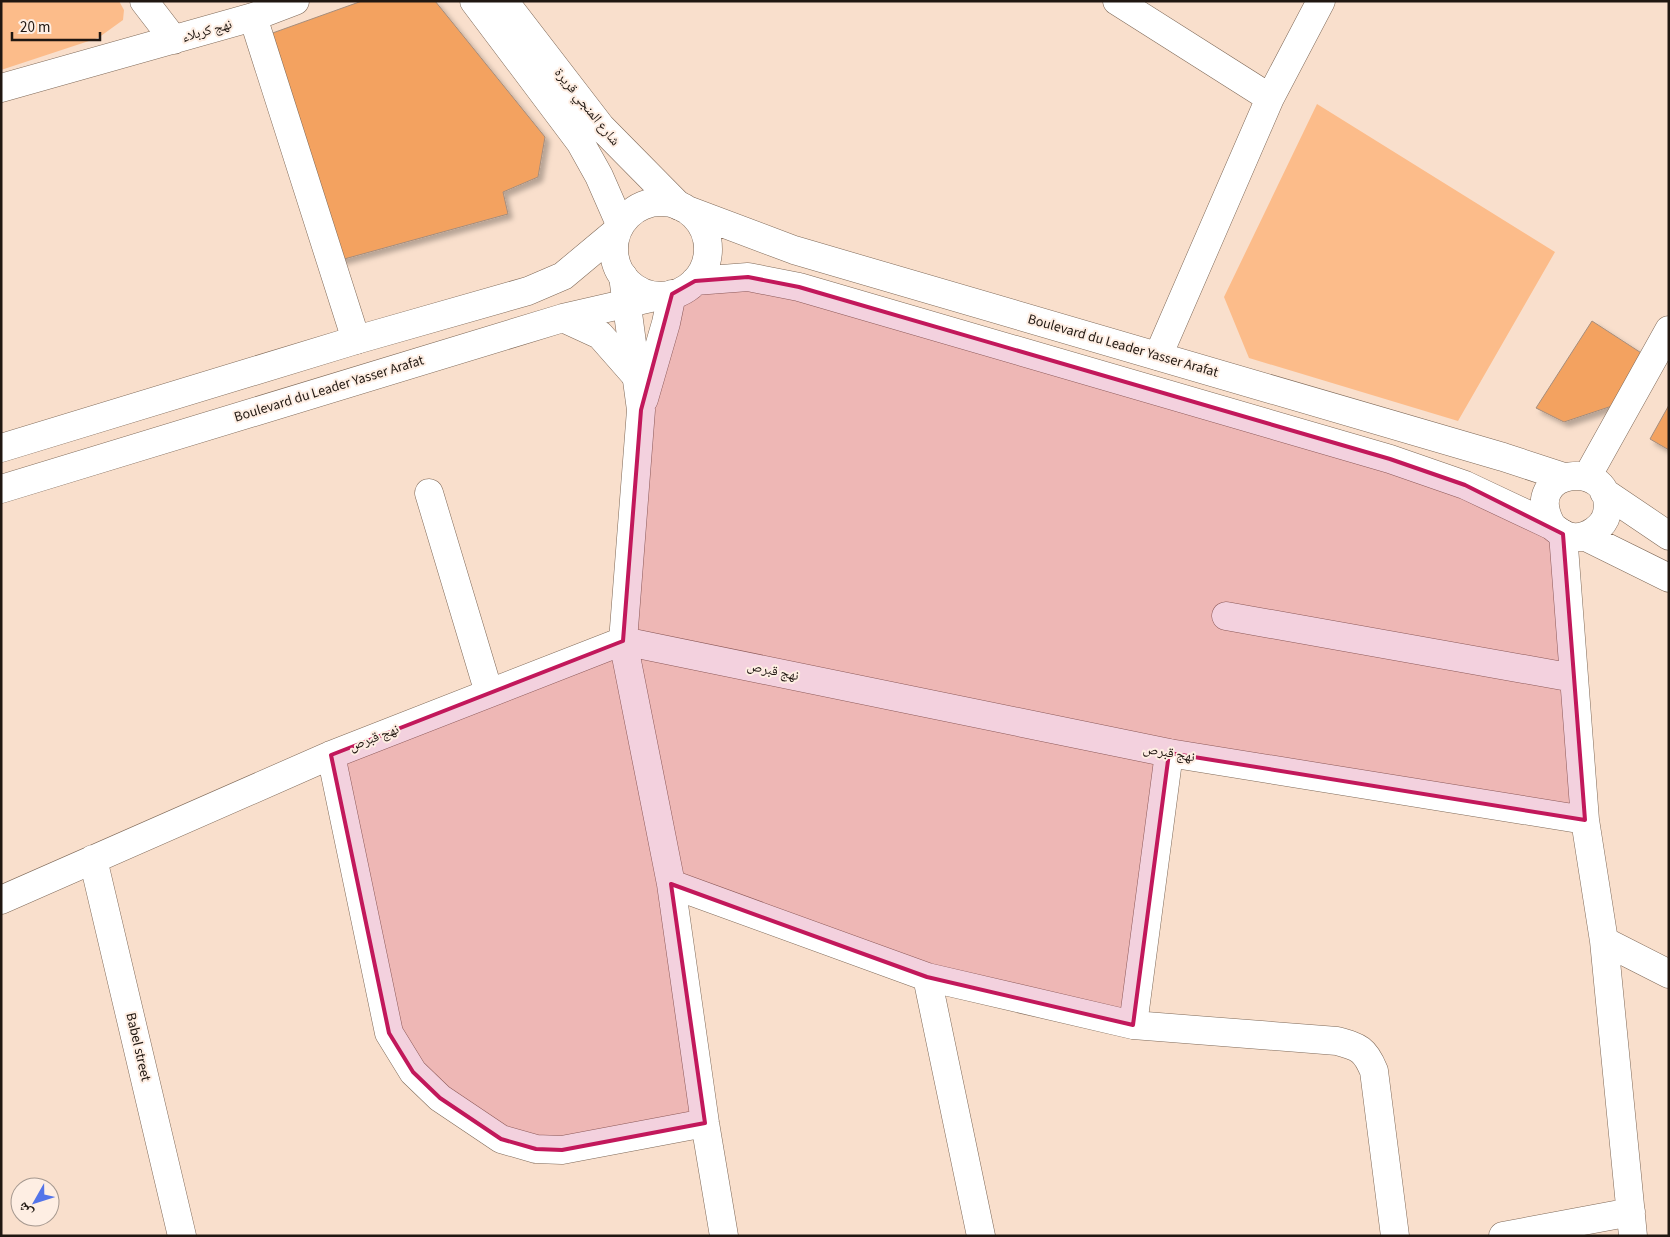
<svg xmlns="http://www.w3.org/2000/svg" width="1670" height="1237" font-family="'Source Sans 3','Noto Naskh Arabic',sans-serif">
<defs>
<filter id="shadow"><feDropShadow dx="4.5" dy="4.5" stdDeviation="2.5" flood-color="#0004"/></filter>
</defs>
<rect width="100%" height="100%" fill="#f9dfcc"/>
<path fill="#fcbc8a" d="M3 1H119L124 10 123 20 98 38 1 70V3Z
M1317 104 1555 252 1458 421 1249 358 1224 297Z"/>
<path fill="#f3a261" stroke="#a58d7c" filter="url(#shadow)" d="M362 1H435L545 137 538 177 503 192 508 214 337 261 267 35Z
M1592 321 1649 358 1621 403 1564 422 1536 408Z
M1669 405V450L1650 439Z"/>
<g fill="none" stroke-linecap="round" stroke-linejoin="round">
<defs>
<path id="minor" d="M144 1 174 40
M474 1 580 142 599 176 620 224
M504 1 601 127 679 206
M1117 1 1270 98
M253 17 356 340
M1 88 253 17 295 1
M623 276 641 410 623 641 671 884 705 1123 724 1236
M1158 356 1270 98 1321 1
M644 399 666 323 672 294
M1587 477 1669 330
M429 493 489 693
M1563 534 1585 820 1604 941 1633 1236
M1226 616 1574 678
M331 755 389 1033 413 1072 440 1098 501 1139 536 1149 562 1150 705 1123
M93 859 182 1236
M671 884 927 977 1133 1025 1337 1041C1359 1047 1365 1049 1374 1071L1395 1236
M1 900 331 755 623 641 1169 753 1585 820
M1604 941 1669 974
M927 977 981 1236
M1133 1025 1169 753
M1503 1236 1631 1212"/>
<path id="major" d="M614 249a47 47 0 1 1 94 0a47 47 0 1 1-94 0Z
M685 209 794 250 1503 457 1564 477
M695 281 748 277 799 287 1390 459 1465 485 1552 526C1558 531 1564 536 1572 537 1587 539 1604 527 1607 513 1617 457 1518 467 1552 526
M563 318 600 335 636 376
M1 448 356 340 528 291 563 276 617 231
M1 489 563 318 659 296
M1604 492 1669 536
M1584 536 1669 578"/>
</defs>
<use href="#minor" stroke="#7f6958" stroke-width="29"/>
<use href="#major" stroke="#7f6958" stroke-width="29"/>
<use href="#minor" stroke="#fff" stroke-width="28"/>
<use href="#major" stroke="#fff" stroke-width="28"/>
</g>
<path fill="#c2185b" fill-opacity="0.2" stroke="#c2185b" stroke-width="4" stroke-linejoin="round" d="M748 277 799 287 1390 459 1465 485 1563 534 1585 820 1169 753 1133 1025 927 977 671 884 705 1123 562 1150 536 1149 501 1139 440 1098 413 1072 389 1033 331 755 623 641 641 410 672 294 695 281Z"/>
<g text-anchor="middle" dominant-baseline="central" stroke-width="4" stroke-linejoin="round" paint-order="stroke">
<g font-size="14" fill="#201711" stroke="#feeee3">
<text transform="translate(207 31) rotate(-16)">نهج كربلاء</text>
<text transform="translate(587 107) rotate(51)">شارع المنجي قريرة</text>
<text transform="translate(1123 346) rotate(16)">Boulevard du Leader Yasser Arafat</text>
<text transform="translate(329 389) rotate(-17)">Boulevard du Leader Yasser Arafat</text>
<text transform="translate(773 671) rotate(12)">نهج قبرص</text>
<text transform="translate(374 738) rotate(-21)">نهج قبرص</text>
<text transform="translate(1169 753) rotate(10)">نهج قبرص</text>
<text transform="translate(138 1047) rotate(77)">Babel street</text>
</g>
</g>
<rect width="1670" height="1237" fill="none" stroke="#201711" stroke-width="5"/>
<g transform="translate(35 1202) rotate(231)"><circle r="24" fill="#feeee3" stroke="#a5988f"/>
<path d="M0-4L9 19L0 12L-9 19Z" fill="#5374e9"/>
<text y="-8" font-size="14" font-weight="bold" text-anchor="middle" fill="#201711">ش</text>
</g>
<path d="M12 32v8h88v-8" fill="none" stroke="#201711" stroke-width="2.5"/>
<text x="20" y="32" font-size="15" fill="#201711" stroke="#feeee3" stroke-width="4" paint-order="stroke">20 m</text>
</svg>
